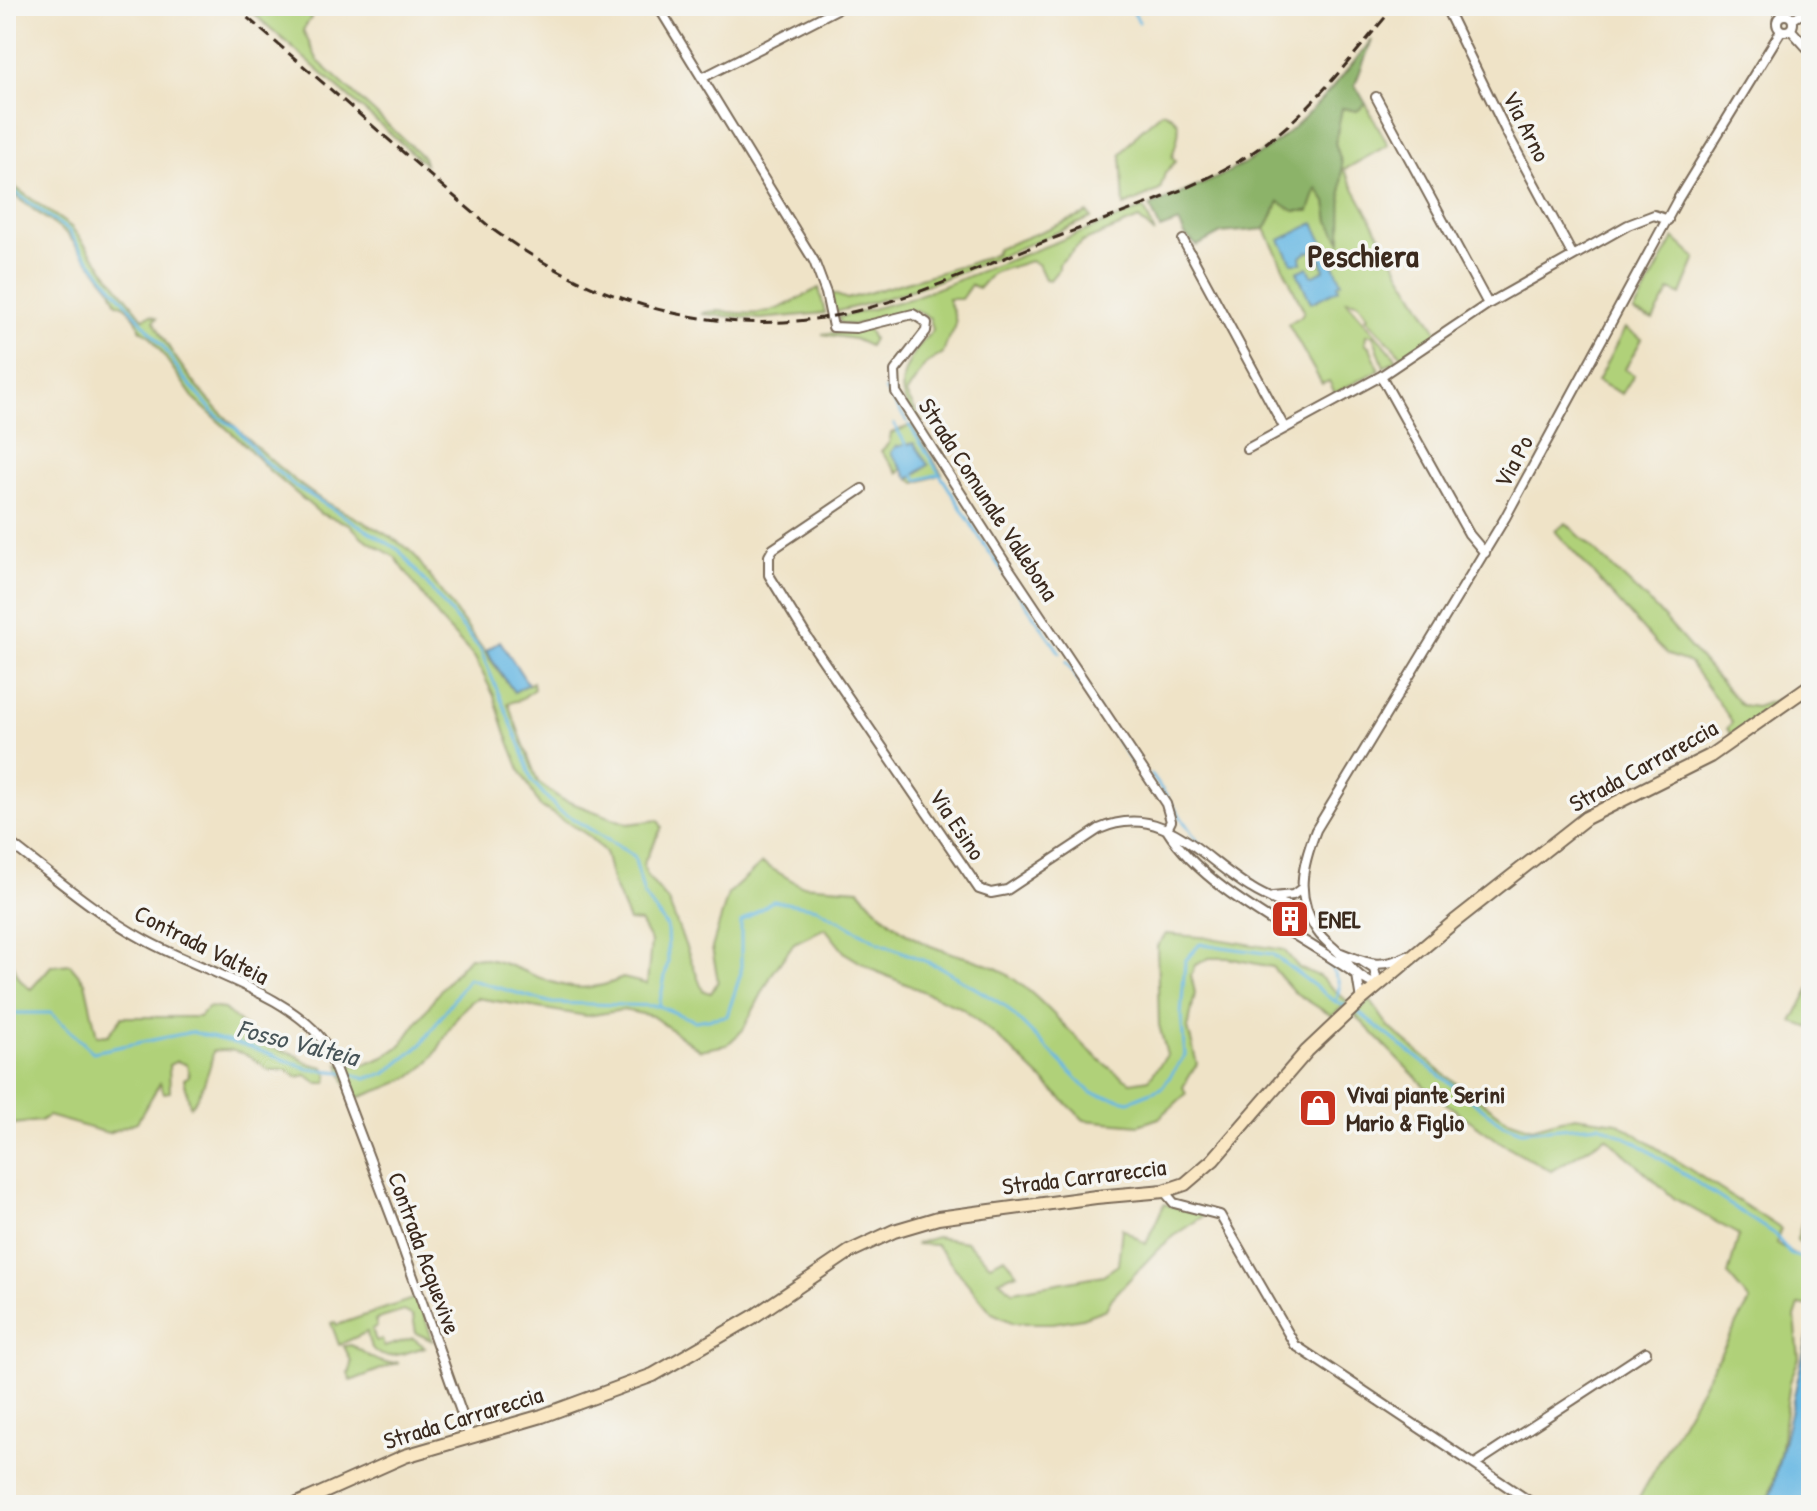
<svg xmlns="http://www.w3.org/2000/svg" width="1817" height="1511" font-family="'Patrick Hand',sans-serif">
<rect width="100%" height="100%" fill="#f6f6f2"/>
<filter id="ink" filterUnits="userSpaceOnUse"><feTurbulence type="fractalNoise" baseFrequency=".0125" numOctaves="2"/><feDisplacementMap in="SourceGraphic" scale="16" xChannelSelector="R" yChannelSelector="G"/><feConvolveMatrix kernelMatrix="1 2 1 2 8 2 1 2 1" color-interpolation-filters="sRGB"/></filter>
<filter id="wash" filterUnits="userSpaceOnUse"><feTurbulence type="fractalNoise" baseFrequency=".006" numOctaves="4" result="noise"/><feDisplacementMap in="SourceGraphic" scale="32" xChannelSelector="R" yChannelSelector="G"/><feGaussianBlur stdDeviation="1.8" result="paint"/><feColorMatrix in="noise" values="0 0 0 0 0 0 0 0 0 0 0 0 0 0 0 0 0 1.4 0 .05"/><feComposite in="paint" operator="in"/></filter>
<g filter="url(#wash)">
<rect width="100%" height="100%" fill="#efe3c7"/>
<path fill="#b0d179" stroke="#767e4c" stroke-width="2" d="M245 6 310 7 311 18 303 30 318 61 423 157 425 164Z
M1366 104 1388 145 1344 170 1402 275 1438 333 1402 356 1366 318 1368 316 1358 302 1346 300 1397 359 1384 367 1373 335H1366L1365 343 1370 347 1379 370 1335 393 1329 381 1322 384 1288 324 1301 316 1304 311 1265 229 1279 201 1317 188 1326 202 1329 221 1340 189 1342 164 1335 143 1342 108 1357 111Z
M1162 112C1187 119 1178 137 1172 157L1176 161 1165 173 1160 190 1124 206 1121 154 1139 132Z
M6 174 16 188 71 227 143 318 151 315 157 318 154 321C178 369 211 405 250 441 271 461 292 480 316 496 348 516 383 529 412 552L514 692 533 682 534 689 520 700 508 703 538 782 561 799 628 824 658 820 662 827 643 864 647 876 668 901 703 991 711 993 718 981 712 948 728 894 762 863 800 885 859 889C876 910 899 931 924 943 949 955 976 957 1000 970 1050 999 1081 1054 1131 1082L1149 1079 1167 1055 1159 1025 1157 946 1166 934 1211 938 1284 950 1299 968 1319 976 1348 1002 1332 1016 1294 992 1272 967 1228 958H1209L1195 965 1191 975 1195 993 1188 1028 1197 1064 1183 1087 1186 1094 1159 1118 1139 1125 1084 1120 1002 1041 962 1008 873 970 845 953 825 928 794 943 772 974 743 1030 727 1045 700 1050 652 1016 623 1010 587 1016 477 998C455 1011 447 1037 433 1057 414 1082 380 1089 352 1100L339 1064 364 1065 384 1057 401 1045 441 989 469 957C528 959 559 1008 623 978L647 984 651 942 640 922 629 921 613 884 605 852 586 834 540 806 521 772 506 734 494 696 475 658 442 622 395 557 363 538 349 524 321 514 270 471 244 444 195 400 150 336 140 329C138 319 128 305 117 303L110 287 67 234 11 193 6 185Z
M1144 208 1155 234 1139 219 1082 242 1059 264V269L1050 280 1045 279 1038 264 1030 261 992 273 979 288 971 285 961 299H948C964 336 952 322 943 353L926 364 906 394 923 424C885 394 906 358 933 330L930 318 915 310 853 325 842 324 837 318 909 299Z
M1088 213 1091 218C1007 253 922 292 834 312L831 293 847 299 965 265 995 254 997 249Z
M1674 238 1696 258 1681 295 1670 290 1653 320 1634 312Z
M819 288 825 313 760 319 701 314C718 307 740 316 759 313 781 311 800 297 819 288Z
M1625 328 1642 339 1625 369 1634 375 1622 394 1597 381Z
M868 329 873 339 869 346 854 339 822 334Z
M912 425 942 474 916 483 909 479 928 465 892 453 902 469 898 473 881 451 889 443 891 433Z
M1566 523 1657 610 1741 705 1756 707 1784 697 1733 736 1727 729 1732 722 1729 717 1690 663 1668 655 1656 644 1555 531Z
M6 954 11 956C15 970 18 982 31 989L51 966 70 964 85 982 97 1036 108 1035 122 1017H199L208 1007 224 1009 267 1046 294 1054 307 1063 324 1067 328 1077 326 1083H317L307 1075 297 1077 287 1070H268C252 1055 235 1047 213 1051 212 1064 200 1099 190 1106L184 1079 189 1076 187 1065 177 1061 169 1065 170 1092 164 1093 160 1083 137 1122 108 1133 48 1116 40 1121 6 1125Z
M1811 986V1028L1792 1022Z
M1370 1000 1389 1027 1446 1076 1508 1120 1532 1128 1575 1116 1617 1122 1781 1229 1776 1243 1811 1264V1304L1810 1307 1799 1305 1795 1317 1799 1358 1790 1382 1780 1453 1767 1505H1635L1750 1301 1728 1275 1739 1235 1675 1199 1606 1137 1551 1171 1500 1142 1430 1092 1355 1015Z
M1811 1188V1252L1797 1240Z
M1164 1204 1205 1215 1179 1232 1157 1250 1112 1298 1106 1309 1082 1318 1053 1323H1014L992 1313 936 1245 915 1244 936 1237 966 1242 990 1264 1005 1257 1017 1273 999 1280 1013 1291 1103 1275 1118 1265 1122 1228 1146 1244Z
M418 1297 433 1341 416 1333 413 1316 404 1311 375 1320 377 1327 372 1329 376 1341 382 1339 384 1347 413 1338 425 1347C402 1354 371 1369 367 1332L339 1345 331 1323 335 1322 337 1325Z
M351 1345C369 1354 377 1367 399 1362L351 1381 348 1373 350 1372 351 1361 344 1346Z"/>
<path fill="#8cb369" stroke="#646e44" stroke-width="2" d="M1372 40 1355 85 1366 104 1357 111 1342 108 1335 143 1342 164 1341 242 1329 221 1326 202 1317 188 1309 211H1294L1279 202 1265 229 1221 233 1197 246 1185 235 1179 222 1160 229 1150 206C1192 189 1239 171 1275 143 1312 114 1343 76 1372 40Z"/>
<path fill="#68b8e3" stroke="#527180" stroke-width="2" d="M1314 223 1342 282 1338 284 1339 289 1311 303 1297 272 1308 267 1312 276 1324 270 1321 257 1315 251 1307 252 1301 257 1302 263H1292L1280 240Z
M914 443 928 465 909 479 891 453 895 447Z
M500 641 528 684 514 692 486 651Z
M1811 1322V1505H1767L1772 1491Z"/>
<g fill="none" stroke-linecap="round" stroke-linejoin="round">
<path stroke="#68b8e3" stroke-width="3" d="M1130 6 1139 22
M6 181 12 190 69 231 81 250 162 345 184 378 216 415 237 429 262 459 295 486 399 550 480 649 521 747 532 781 557 809 634 856 644 895 667 927 668 961 659 1006 695 1021 727 1016 741 973V922L773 901 817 908 880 943 940 967 1005 1006 1091 1093 1129 1101 1162 1088 1185 1055 1181 1015 1185 961 1200 944 1272 954 1336 1002 1346 1006
M885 390 907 421
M894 424 906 445
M909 425 985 546 1060 653
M912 472 918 480 939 474
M1066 662 1134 766
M1151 774 1198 842 1211 854
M1327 963C1339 978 1342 984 1336 1002
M6 999 10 1013H51L93 1052 192 1032 253 1048 309 1069 342 1072 366 1078 385 1074 421 1045 468 979 552 1003 659 1006
M1357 1011 1501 1123 1521 1131 1600 1125 1637 1143 1774 1234 1790 1253 1811 1263"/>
</g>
</g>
<g filter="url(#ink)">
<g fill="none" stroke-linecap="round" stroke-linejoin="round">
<defs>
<path id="minor" d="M658 6 814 261 826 293 833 327 856 328 913 314 927 323 926 331 895 371 896 392 1004 561 1166 804 1171 821 1167 829
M1448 12 1508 135 1573 256
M1777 23a8 8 0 1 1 16 0a8 8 0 1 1-16 0Z
M1793 19 1811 8
M1791 30 1811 52
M702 78 843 6
M1376 97 1488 304
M1183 240 1284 427
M1381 376 1469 534 1485 553
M1247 449 1381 376 1488 304 1628 225 1654 215 1668 220
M862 489 773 549 769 556V575L807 637 979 889 991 893 1007 890 1099 829C1164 801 1201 858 1251 888 1268 899 1289 906 1307 914
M1167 830C1205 891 1298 933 1357 975L1361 1000
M6 840C51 874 95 913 145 940 198 970 296 995 327 1047L395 1226 470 1437
M1273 897 1293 895 1301 889
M1341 953C1368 964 1380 969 1408 956
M1363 962 1374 969 1378 985C1359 980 1352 968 1340 954 1333 946 1323 940 1318 932 1294 897 1302 866 1316 830L1505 518 1678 199 1781 31
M1164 1191 1174 1203 1220 1215 1295 1345 1535 1505
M1475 1464 1646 1352"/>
<path id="secondary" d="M295 1505 405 1456 542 1416 653 1375 753 1317 849 1252 894 1231 938 1218 1096 1197 1164 1191 1185 1184 1213 1160 1307 1051 1361 1000 1455 921 1586 818 1710 756 1811 685"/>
</defs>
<use href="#minor" stroke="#7a6b59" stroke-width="12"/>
<use href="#secondary" stroke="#7a6b59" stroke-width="16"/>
<use href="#minor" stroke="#fff" stroke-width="8"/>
<use href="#secondary" stroke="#fae7c3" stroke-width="12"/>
<path stroke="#3b2a1e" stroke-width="3" stroke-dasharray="12 6" stroke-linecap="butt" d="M234 6 492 229C589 299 701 336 822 318 899 306 984 265 1057 237 1127 210 1205 188 1266 143 1317 105 1354 53 1395 6"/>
</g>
</g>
<defs>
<symbol id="building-square" viewBox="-11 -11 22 22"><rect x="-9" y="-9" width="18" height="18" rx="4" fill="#c8321e" stroke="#f6f6f2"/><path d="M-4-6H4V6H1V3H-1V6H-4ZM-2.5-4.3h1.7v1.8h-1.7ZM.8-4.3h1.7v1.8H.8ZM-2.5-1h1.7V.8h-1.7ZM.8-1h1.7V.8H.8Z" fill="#fff"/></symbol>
<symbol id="shop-square" viewBox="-11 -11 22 22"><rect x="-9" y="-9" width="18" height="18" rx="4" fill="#c8321e" stroke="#f6f6f2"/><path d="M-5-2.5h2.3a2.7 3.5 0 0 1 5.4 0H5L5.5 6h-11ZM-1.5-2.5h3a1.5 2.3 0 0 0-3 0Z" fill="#fff"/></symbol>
</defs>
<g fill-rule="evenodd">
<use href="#building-square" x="1268" y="897" width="44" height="44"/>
<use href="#shop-square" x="1296" y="1086" width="44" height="44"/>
</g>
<g text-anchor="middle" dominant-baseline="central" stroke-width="7" stroke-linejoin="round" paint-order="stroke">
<g font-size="24" fill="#3b2a1e" stroke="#f6f6f2">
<text transform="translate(1527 126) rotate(63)">Via Arno</text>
<text transform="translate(1513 461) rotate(-62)">Via Po</text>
<text transform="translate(989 499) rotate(57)">Strada Comunale Vallebona</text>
<text transform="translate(1643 765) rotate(-29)">Strada Carrareccia</text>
<text transform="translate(958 824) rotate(56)">Via Esino</text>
<text transform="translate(202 944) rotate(27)">Contrada Valteia</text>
<text transform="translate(1084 1176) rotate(-7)">Strada Carrareccia</text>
<text transform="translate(425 1253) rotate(70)">Contrada Acquevive</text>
<text transform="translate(463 1417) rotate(-17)">Strada Carrareccia</text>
</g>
<g font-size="24" font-weight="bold" fill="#3b2a1e" stroke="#f6f6f2" text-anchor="start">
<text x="1318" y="919">ENEL</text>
<text x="1346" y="1094">Vivai piante Serini<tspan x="1346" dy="28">Mario &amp; Figlio</tspan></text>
</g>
<g font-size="26" font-style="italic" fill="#485559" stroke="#f6f6f2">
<text transform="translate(298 1042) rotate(14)">Fosso Valteia</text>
</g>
<g font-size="32" font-weight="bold" fill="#3b2a1e" stroke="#f6f6f2">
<text x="1363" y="255">Peschiera</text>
</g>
</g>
<rect width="1817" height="1511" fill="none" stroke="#f6f6f2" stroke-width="32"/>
</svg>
